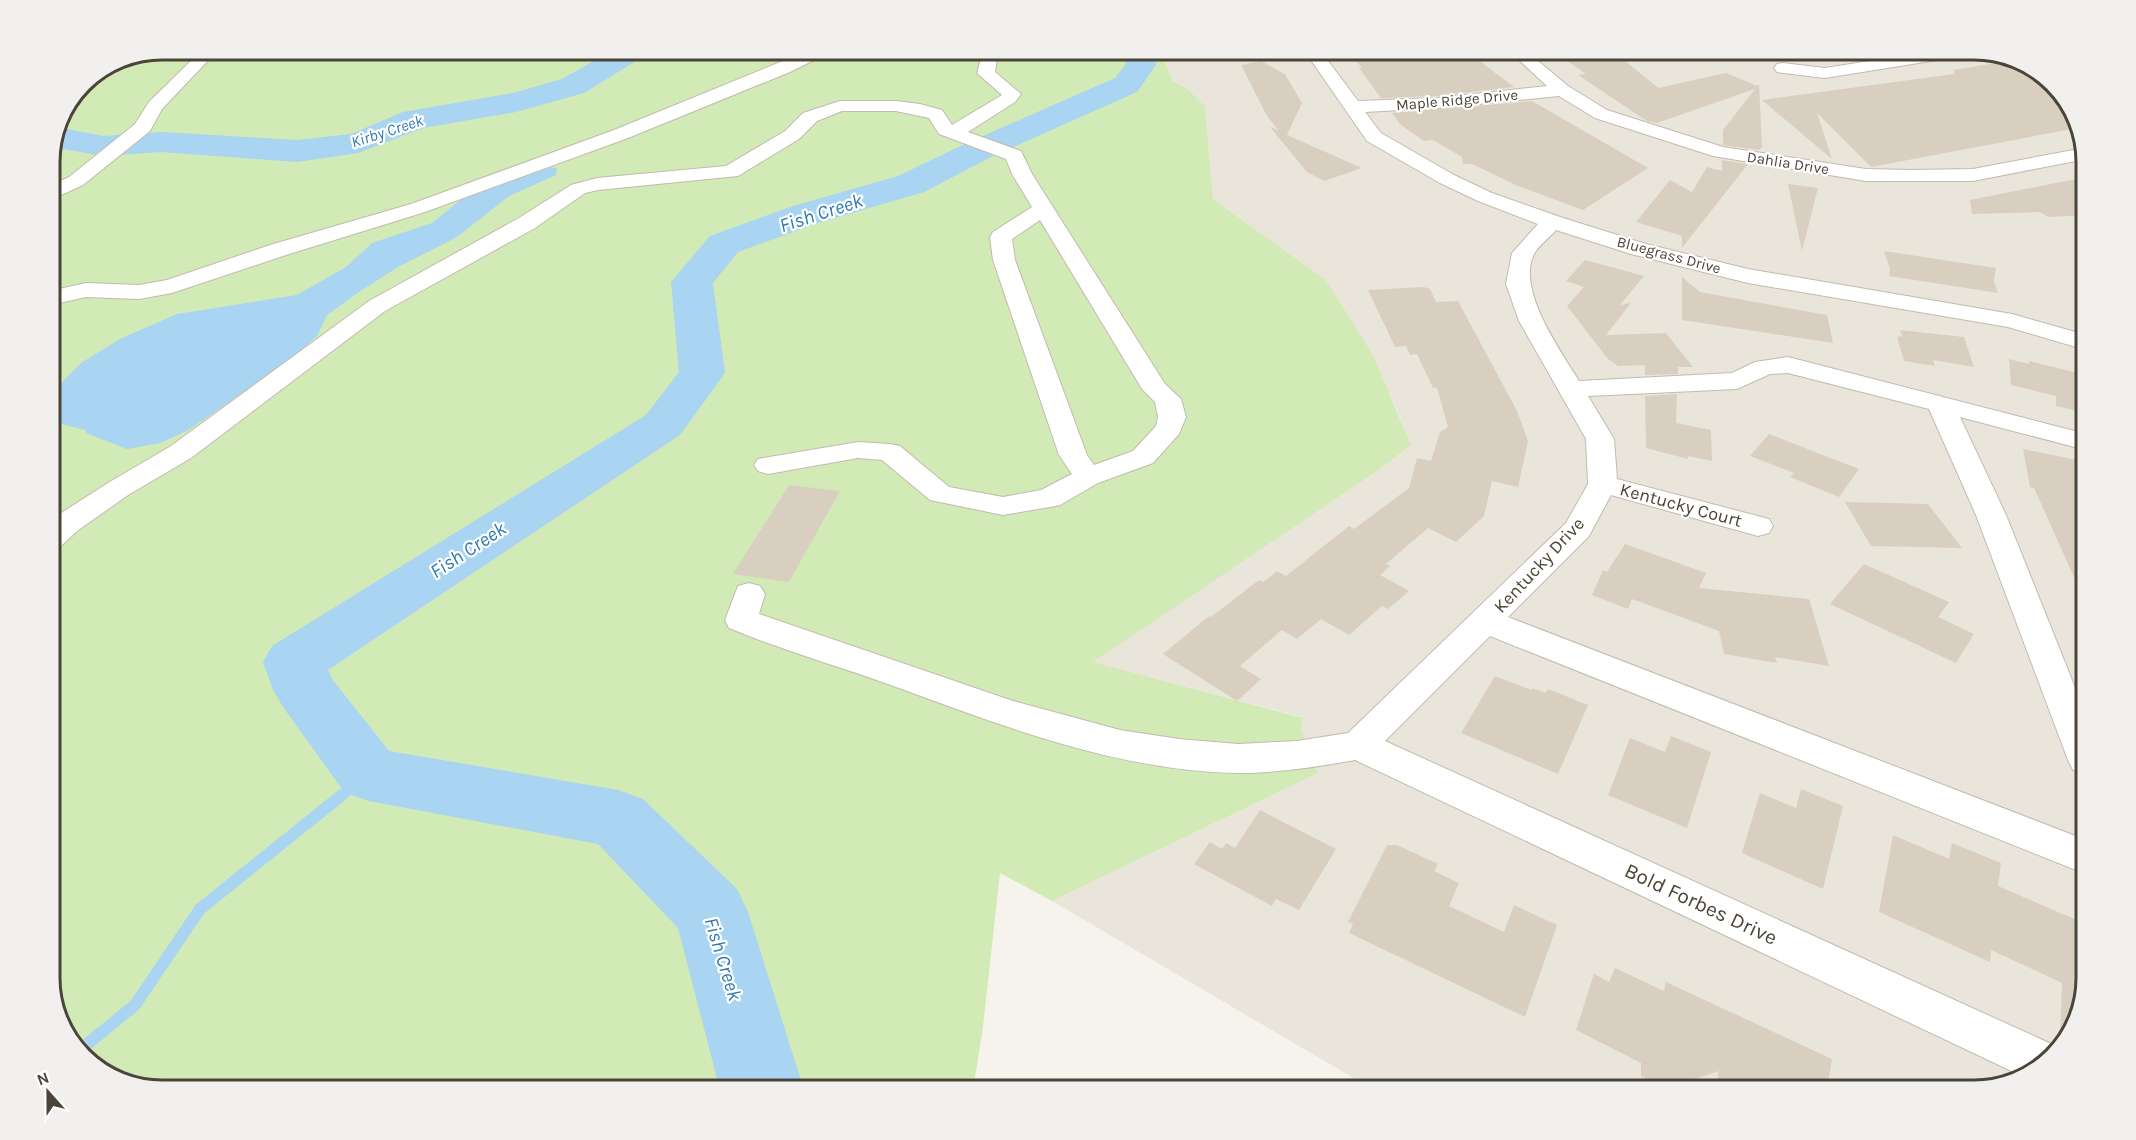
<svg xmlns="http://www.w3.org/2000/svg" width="2136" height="1140" font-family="Karla,sans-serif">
<rect width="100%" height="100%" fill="#f6f3ec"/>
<path fill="#eae5da" d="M1160 50H1974L2024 61 2068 100 2086 155V978L2075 1028 2036 1072 1974 1090H1374L1052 901 1318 773 1301 728 1302 717 1092 662 1376 472 1411 445 1393 400 1326 280 1213 199 1205 106 1189 90 1173 81Z"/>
<path fill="#d2eab5" d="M162 50H1160L1173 81 1189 90 1205 106 1213 199 1326 280 1374 357 1411 445 1376 472 1093 662 1303 718 1301 728 1318 773 1052 901 1000 873 983 1027 973 1090H162L112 1079 68 1040 50 986V155L83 82 119 58Z"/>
<path fill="#a9d4f2" d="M547 167 557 168 556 175 509 196 457 237 398 267 359 292 327 315 317 336 290 360 187 431 160 443 127 449 86 433 85 430 50 421V397L65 379 81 363 120 339 177 314 297 295 346 267 372 243 432 223 464 197Z"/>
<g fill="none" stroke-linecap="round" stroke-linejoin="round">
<path stroke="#a9d4f2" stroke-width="10" d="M340 797 369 774"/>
<path stroke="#a9d4f2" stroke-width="12" d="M80 1050 135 1005 200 909 342 795"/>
<path fill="#a9d4f2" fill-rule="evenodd" d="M613 50H648L644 56 584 93 516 112 423 128 358 153 297 162 161 152 103 156 53 147 62 128 103 136 161 132 297 140 351 134 403 112 513 93 562 79Z
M1123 50H1153L1156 65 1137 92 991 157 924 192 818 223 738 252 713 283 725 373 680 435 328 670 332 679 389 751 618 790 643 799 737 889 748 912 804 1090H720L678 928 598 844 369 801 345 793 283 707 273 690 263 662 272 646 646 415 679 372 671 282 710 236 790 207 898 176 967 143 1115 78 1126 64Z"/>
</g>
<path fill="#d8cfc1" d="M1346 50H1465L1514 87 1437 96 1381 98 1359 68H1362Z
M1551 50H1612L1658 88 1726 73 1757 86 1759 84 1762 147 1759 150 1723 145V130L1755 89 1657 123 1647 121 1578 75 1586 74Z
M1261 61 1285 74 1302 103 1287 135 1362 168 1324 181 1307 172 1270 127 1278 130 1267 116 1241 65Z
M2007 61 2031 68 2068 100 2077 128 1871 167 1817 113 1832 159 1762 100 1954 74V70Z
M1532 101 1648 168 1583 210 1518 186 1472 164H1463L1462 157 1433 140 1424 141 1401 125 1392 113Z
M1722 160 1748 164 1682 248V236L1636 222 1670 180 1692 192 1707 167 1722 171Z
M2086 177V215L2048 217 2040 212 1972 214 1970 200Z
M1788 184 1818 188 1802 251Z
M1884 251 1996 268 1994 281 1998 293 1889 276 1890 269Z
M1585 260 1644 276 1620 305 1631 303 1606 335 1666 333 1693 367H1678V374L1645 375V365L1618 366 1608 359 1567 306 1584 287 1566 281Z
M1682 277 1700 292 1827 315 1833 343 1682 320Z
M1424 287 1430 289 1436 302 1458 301 1517 411 1528 441 1518 487 1492 481 1484 516 1456 542 1428 528 1386 564 1390 566 1380 575 1409 591 1388 609 1382 606 1349 635 1321 619 1297 639 1282 630 1240 666 1261 679 1237 701 1163 654 1209 616 1211 617 1259 580 1263 582 1277 571 1286 576 1349 526 1354 529 1409 488 1417 458 1431 461 1440 432 1448 427 1437 388H1433L1417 354 1410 355 1406 346 1395 347 1368 290Z
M1900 330 1964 337 1974 367 1933 360 1935 366 1904 361 1897 337 1902 336Z
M2009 359 2029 364V361L2086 375V413L2056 406V396L2011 385Z
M1677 394 1676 423 1711 430 1712 461 1688 456V459L1646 448 1645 396Z
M1769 434 1859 469 1839 497 1790 477 1794 473 1750 456Z
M2023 449 2086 462V604L2034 488 2030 487Z
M789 485 840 491 789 582 733 574Z
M1845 502 1928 504 1962 548 1871 546Z
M1625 544 1706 573 1699 588 1809 599 1829 666 1775 657 1777 663 1724 654 1719 631 1632 599 1628 609 1592 595 1603 570 1607 572Z
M1864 564 1949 602 1938 617 1974 634 1956 663 1830 604Z
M1495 676 1531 690 1532 688 1546 693 1548 689 1588 705 1558 774 1461 733Z
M1671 736 1711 752 1687 828 1608 795 1630 738 1665 752Z
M1801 789 1843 806 1823 889 1742 853 1760 793 1796 808Z
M1260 810 1336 849 1299 910 1276 899 1272 906 1194 864 1210 842 1222 849 1226 843 1235 848Z
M1893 835 1949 859 1952 843 2001 863 1998 886 2086 924V978L2075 1028 2066 1038 2060 1037 2062 983 1991 950 1990 962 1879 912Z
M1387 845H1397L1438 864 1434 871 1459 883 1449 906 1504 932 1514 905 1557 925 1525 1017 1349 933 1353 924 1348 922Z
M1615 968 1664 991 1666 982 1832 1059 1827 1090H1715L1719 1071 1666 1088 1641 1076V1063L1576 1030 1594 974 1609 982Z"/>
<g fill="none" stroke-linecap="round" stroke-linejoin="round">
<defs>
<path id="minor" d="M202 50H218L162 109 150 131 83 185 50 200V186L69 177 135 124 149 102Z
M810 50H830L828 53 790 72 628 138 425 212 286 255 172 293 139 299 86 297 50 305V291L86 283 139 285 167 280 270 245 411 204 614 130Z
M974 50H990L997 58 995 72 1021 94 1015 102 968 132 1021 151 1032 174 1165 384 1181 399 1186 417 1179 434 1153 463 1098 483 1060 505 1050 507 1003 515 930 500 882 460 858 458 768 474 758 471 754 465 758 459 858 442 890 444 900 446 949 487 1003 497 1041 490 1072 474 1059 455 993 260 990 237 993 232 1032 207 1012 174 1006 159 939 134 929 118 896 111H842L817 121 799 139 738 176 598 190 585 193 535 228 385 311 191 458 128 495 77 531 61 546 50 549V522L55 517 108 483 171 446 369 301 519 218 571 185 597 178 726 166 785 131 803 113 840 101H896L920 104 942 110 952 125 1002 95 977 73 981 59ZM1040 220 1142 389 1155 402 1158 417 1156 426 1133 451 1094 465 1087 455 1015 260 1012 239Z
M1304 50H1320L1358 101 1437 98 1547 86 1508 50H1525L1568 86 1607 110 1723 147 1866 169 1911 170 1973 169 2084 148 2086 159 1973 181H1866L1713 156 1595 118 1559 96 1437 108 1365 112 1381 133 1454 175 1492 193 1560 217 1646 244 1748 269 2012 314 2086 335V350L2008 327 1748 283 1631 254 1556 230C1550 237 1538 246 1534 254 1516 290 1561 351 1579 381L1732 373 1755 362 1788 357 2086 434V450L1960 417 2006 515 2086 715V774L2073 770 2068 760 1976 515 1929 409 1788 373 1770 374 1737 389 1588 396 1614 439 1617 479 1769 519 1773 526 1769 533 1758 536 1611 495 1589 536 1508 617 2086 840V874L1490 636 1385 741 2058 1047 2036 1072 2022 1076 1355 760C1316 767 1278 773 1238 773 1117 771 1000 725 888 684 835 665 781 650 729 628L725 620 738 586 749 583 760 586 765 594 759 614 1013 701 1120 730 1179 739 1238 744 1297 741 1348 733 1566 523 1588 484 1586 439 1519 321 1506 284 1512 253 1538 224 1478 201 1440 183 1367 141Z
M1940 50H1976L1968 55 1825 78 1783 73 1777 72 1774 68 1777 64 1783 63 1825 68Z"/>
</defs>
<use href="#minor" stroke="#c2bbae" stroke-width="2"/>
<use href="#minor" fill="#fff" fill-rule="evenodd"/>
</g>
<g text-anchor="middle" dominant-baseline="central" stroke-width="4.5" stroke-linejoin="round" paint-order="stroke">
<g font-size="15" fill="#4b4439" stroke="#fff">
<text transform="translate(1457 100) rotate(-5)">Maple Ridge Drive</text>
<text transform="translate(1788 163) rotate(9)">Dahlia Drive</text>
<text transform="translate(1669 255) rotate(15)">Bluegrass Drive</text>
</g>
<g font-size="16" font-style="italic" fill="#2e7ab2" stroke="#fff">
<text transform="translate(387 131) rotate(-18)">Kirby Creek</text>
</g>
<g font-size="18" fill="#4b4439" stroke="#fff">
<text transform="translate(1681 505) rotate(15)">Kentucky Court</text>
<text transform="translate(1539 565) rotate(-47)">Kentucky Drive</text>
</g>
<g font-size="20" font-style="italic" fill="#2e7ab2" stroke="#fff">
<text transform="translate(821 213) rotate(-18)">Fish Creek</text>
<text transform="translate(468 550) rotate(-33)">Fish Creek</text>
<text transform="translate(723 959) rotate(73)">Fish Creek</text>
</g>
<g font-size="21" fill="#4b4439" stroke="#fff">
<text transform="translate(1701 904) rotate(25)">Bold Forbes Drive</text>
</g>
</g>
<path d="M0 0H2136V1140H0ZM162 60H1974A102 102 0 0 1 2076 162V978A102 102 0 0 1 1974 1080H162A102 102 0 0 1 60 978V162A102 102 0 0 1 162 60Z" fill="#f1f0ef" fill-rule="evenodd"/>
<path fill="none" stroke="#4b4439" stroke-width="3" d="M162 60H1974A102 102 0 0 1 2076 162V978A102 102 0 0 1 1974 1080H162A102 102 0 0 1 60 978V162A102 102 0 0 1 162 60Z"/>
<g transform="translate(48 1092) rotate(339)" stroke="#ffffff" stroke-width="4.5" paint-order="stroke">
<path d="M0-4.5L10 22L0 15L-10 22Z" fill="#4b4439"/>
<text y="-9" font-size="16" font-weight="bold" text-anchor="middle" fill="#4b4439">N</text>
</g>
</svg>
